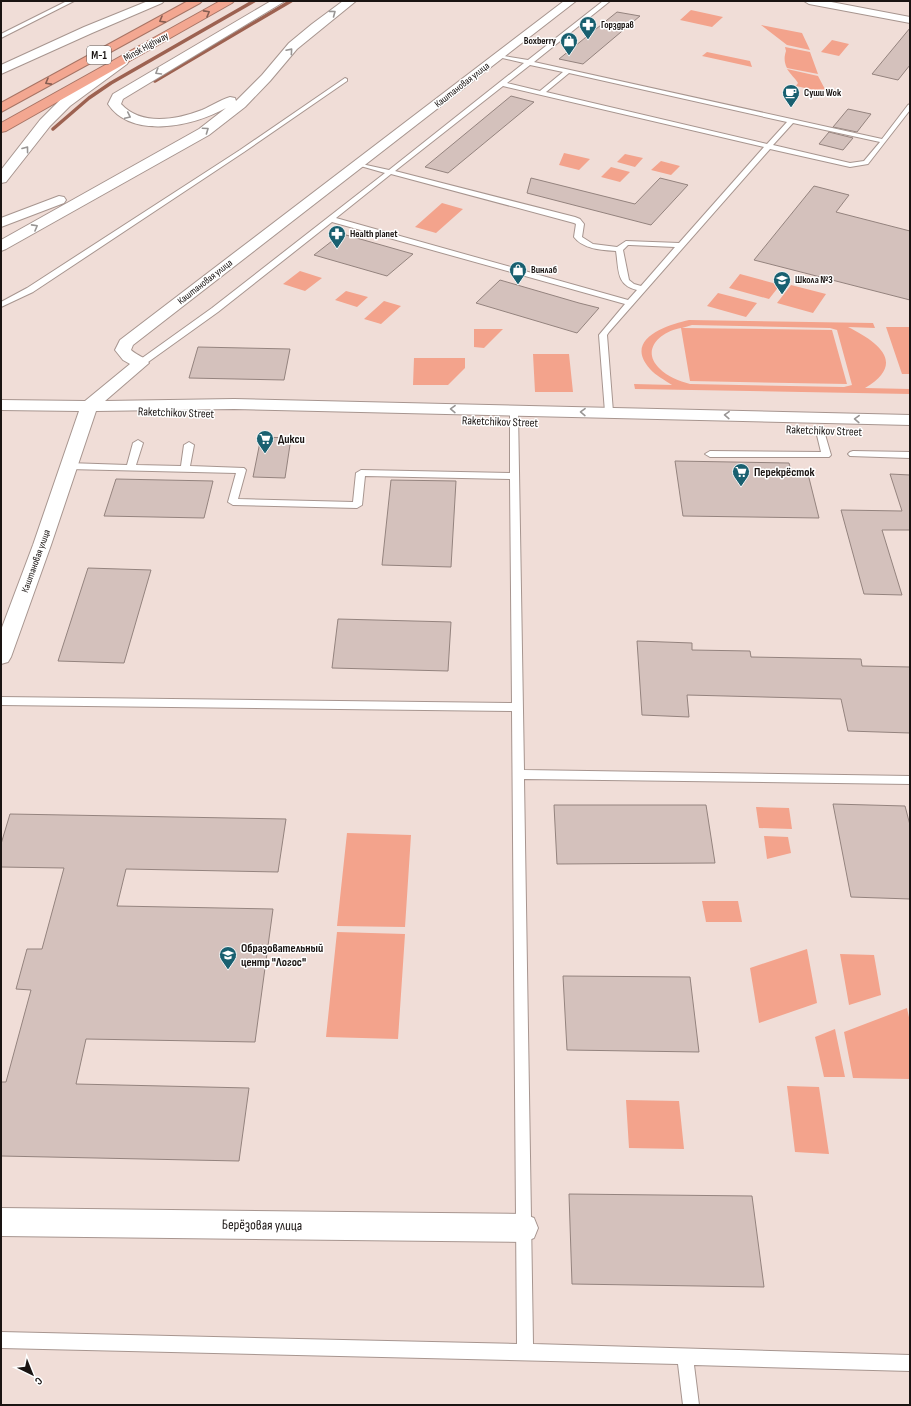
<svg xmlns="http://www.w3.org/2000/svg" width="911" height="1406" font-family="'Sofia Sans Condensed',sans-serif">
<rect width="100%" height="100%" fill="#f0ddd7"/>
<path fill="#f3a38c" fill-rule="evenodd" d="M691 10 723 17 712 27 680 20Z
M761 25 802 33 810 50 787 45Z
M832 40 849 44 839 56 821 52Z
M785 47 810 52 818 74 787 68C784 62 784 57 786 51Z
M707 52 750 61 752 67 702 56Z
M787 69 818 76 827 93 796 86 798 83C795 78 791 75 787 69Z
M564 153 590 159 579 170 559 165Z
M625 154 643 158 635 167 617 162Z
M661 161 680 166 671 175 651 170Z
M611 167 630 172 620 182 601 177Z
M442 203 463 209 436 233 415 227Z
M300 271 322 278 305 291 283 284Z
M740 274 780 285 769 299 729 288Z
M791 285 826 294 813 313 777 303Z
M346 291 368 297 357 307 335 300Z
M718 293 757 303 746 317 707 306Z
M384 301 401 306 381 324 364 319Z
M689 320 873 323 875 328 848 327C878 342 907 363 865 388L910 389V394L635 389 634 384 672 385C665 380 656 376 650 369 623 339 667 325 689 320ZM692 325 830 328 837 330 852 385 844 387 690 384C679 381 668 377 659 368 640 349 662 331 681 328L690 381 847 384 832 330 682 328Z
M886 327H910V374H902Z
M474 329H503L484 348 474 347Z
M533 354H569L573 392H535Z
M414 358H465V368L448 385H413Z
M756 807 789 808 792 829 759 828Z
M347 833 411 835 405 927 337 926Z
M764 836 788 837 791 853 767 859Z
M702 901H738L742 922H706Z
M337 932 405 934 398 1039 326 1037Z
M807 949 817 1003 759 1023 750 968Z
M840 954 874 955 881 995 849 1005Z
M907 1008 910 1022V1079L853 1078 844 1032Z
M835 1029 845 1077H824L815 1037Z
M787 1086 819 1087 829 1154 795 1152Z
M626 1100 679 1101 684 1149 629 1148Z"/>
<g fill="none" stroke-linecap="round" stroke-linejoin="round">
<path stroke="#9d6251" stroke-width="3.5" d="M155 81 291 1
M53 129 89 98 111 83 254 1"/>
</g>
<path fill="#d4c1bc" stroke="#94837e" d="M617 12 640 16 583 64 559 59Z
M910 28V65L898 80 872 74Z
M511 96 534 102 448 173 425 167Z
M848 109 871 114 857 132 833 127Z
M829 132 853 138 843 150 819 144Z
M531 178 635 204 660 178 688 185 651 225 527 193Z
M814 186 849 195 836 212 910 231V300L754 260Z
M341 234 346 235 413 254 387 276 314 255Z
M500 280 579 303 599 308 577 333 476 303Z
M198 347 290 349 284 380 189 378Z
M261 437 291 438 285 478 253 477Z
M675 461 789 463 792 474H808L819 518 683 516Z
M890 474 910 475V530H882L902 595 864 594 841 510 902 511Z
M116 479 213 481 204 518 104 516Z
M391 480 456 481 451 567 382 565Z
M88 568 151 570 124 663 58 661Z
M338 619 451 622 448 671 332 668Z
M637 641 692 643V650L750 651 751 657 861 659 862 666 910 667V733L848 731 841 699 687 695 689 717 642 715Z
M833 804 905 806 910 825V899L851 897Z
M554 805H706L715 863 557 864Z
M10 814 286 819 278 872 126 869 117 906 273 909 255 1042 86 1039 76 1084 249 1088 239 1161 1 1156V1082H6L31 990 16 989 27 949H42L64 868 1 867V844Z
M563 976 690 977 699 1052 567 1050Z
M569 1194 752 1196 764 1287 572 1284Z"/>
<g fill="none" stroke-linecap="round" stroke-linejoin="round">
<defs>
<path id="lane" d="M67 1H74L1 38V34Z
M603 1H610L534 62 882 139 908 105 910 104V110L868 164 850 167 770 149 609 332 607 335 613 412 612 414 609 415 605 412 599 335 625 304 332 222 218 312 144 365H138L137 363 138 361 212 308 385 173 357 165V163L389 170 524 63 498 57V55L528 60ZM530 65 563 72 540 91 507 83ZM569 73 787 122 767 144 546 92ZM503 86 764 147 679 243 626 241 617 247 593 244 582 237 584 224 580 219 575 217 395 171ZM793 123 880 142 864 161 850 163 773 145ZM391 174 574 223 576 224 574 237C583 249 601 250 616 251 619 270 616 285 637 290L628 300 336 218ZM628 245H630L675 247 641 286 634 284 629 280 623 250Z
M345 78 347 79V81L244 152 33 292 1 307V302L27 288 240 150Z
M514 408 518 411 524 770 910 776V784L524 779 533 1344 910 1355V1371L694 1365 699 1405H683L678 1364 1 1348V1332L517 1344 512 711 1 705V697L512 703 510 479 365 476 362 505 357 508 233 505 228 502 236 473 68 469 63 466 68 463 127 465 133 443 138 440 143 443 136 465 181 466 184 445 189 442 194 445 190 466 244 468 246 470 238 499 353 502 356 473 361 470 510 473V411Z
M820 428 824 431 831 455 829 457H710L705 454 710 451 821 452 816 431Z
M853 451 910 452V458L850 456 848 454 850 452Z"/>
<path id="street" d="M564 1H576L133 345 131 350C136 355 145 357 149 363L105 401 234 399 910 415V425L234 409 96 411 51 545 11 657 8 662 1 664V630L33 545 79 411 1 410V400L85 401 130 364 123 360 115 350 120 340Z
M804 1H826L910 17V23L809 4Z
M1 1208 524 1214 534 1218 538 1228 534 1238 524 1242 1 1236Z"/>
<path id="secondary" d="M148 1H164L162 3 92 33 1 74V65L84 27Z
M271 1H285L123 99 121 104C141 126 176 120 202 110 211 106 220 100 230 97L235 98 236 101 262 75 289 43 312 24 343 1H356L297 49 270 81 245 107 209 135 6 249 1 251V240L199 129 226 108C194 126 132 140 108 104L113 94Z
M123 57 127 58 129 61 127 64 70 106 50 126 6 182 1 183V170L40 120 60 100 119 58Z
M59 196 64 197 66 200 64 203 1 227V218Z"/>
<path id="highway" d="M188 1H202L200 3 1 112V103Z
M220 1H234L232 3 6 131 1 132V123Z"/>
</defs>
<use href="#lane" stroke="#a7958f" stroke-width="2"/>
<use href="#street" stroke="#a7958f" stroke-width="2"/>
<use href="#secondary" stroke="#a7958f" stroke-width="2"/>
<use href="#highway" stroke="#a77465" stroke-width="2"/>
<use href="#lane" fill="#fff" fill-rule="evenodd"/>
<use href="#street" fill="#fff" fill-rule="evenodd"/>
<use href="#secondary" fill="#fff" fill-rule="evenodd"/>
<use href="#highway" fill="#f3a791" fill-rule="evenodd"/>
</g>
<defs><path id="oneway-chevron" d="M-2-3.5L2.5 0L-2 3.5" fill="none" stroke-width="1.6" stroke-linecap="round" stroke-linejoin="round"/></defs>
<g stroke="#865e52">
<use href="#oneway-chevron" transform="translate(207 13) rotate(-29)"/>
<use href="#oneway-chevron" transform="translate(162 20) rotate(151)"/>
<use href="#oneway-chevron" transform="translate(48 82) rotate(151)"/>
</g>
<g stroke="#989594">
<use href="#oneway-chevron" transform="translate(333 13) rotate(-37)"/>
<use href="#oneway-chevron" transform="translate(290 51) rotate(-49)"/>
<use href="#oneway-chevron" transform="translate(158 72) rotate(149)"/>
<use href="#oneway-chevron" transform="translate(128 116) rotate(25)"/>
<use href="#oneway-chevron" transform="translate(206 130) rotate(-35)"/>
<use href="#oneway-chevron" transform="translate(26 149) rotate(-53)"/>
<use href="#oneway-chevron" transform="translate(35 227) rotate(-29)"/>
<use href="#oneway-chevron" transform="translate(453 409) rotate(-179)"/>
<use href="#oneway-chevron" transform="translate(583 412) rotate(-179)"/>
<use href="#oneway-chevron" transform="translate(727 415) rotate(-178)"/>
<use href="#oneway-chevron" transform="translate(857 419) rotate(-178)"/>
</g>
<defs>
<symbol id="pharmacy-pin" viewBox="-11 -11 22 30"><path d="M0 17L-7.5 6A9.5 9.5 0 1 1 7.5 6Z" fill="#196070" stroke="#fff"/><path d="M-2-6h4v4h4v4h-4v4h-4v-4h-4v-4h4Z" fill="#fff"/></symbol>
<symbol id="shop-pin" viewBox="-11 -11 22 30"><path d="M0 17L-7.5 6A9.5 9.5 0 1 1 7.5 6Z" fill="#196070" stroke="#fff"/><path d="M-5-2.5h2.3a2.7 3.5 0 0 1 5.4 0H5L5.5 6h-11ZM-1.5-2.5h3a1.5 2.3 0 0 0-3 0Z" fill="#fff"/></symbol>
<symbol id="cafe-pin" viewBox="-11 -11 22 30"><path d="M0 17L-7.5 6A9.5 9.5 0 1 1 7.5 6Z" fill="#196070" stroke="#fff"/><path d="M-5.5-4.5H6V0H3Q3 3.5 0 3.5H-2.5Q-5.5 3.5-5.5 0ZM3-3.2v2h1.7v-2ZM-6 4.5H4V6H-6Z" fill="#fff"/></symbol>
<symbol id="school-pin" viewBox="-11 -11 22 30"><path d="M0 17L-7.5 6A9.5 9.5 0 1 1 7.5 6Z" fill="#196070" stroke="#fff"/><path d="M0-5L7-2L0 1L-7-2ZM-4 1L0 2.5L4 1V4Q0 6-4 4Z" fill="#fff"/></symbol>
<symbol id="supermarket-pin" viewBox="-11 -11 22 30"><path d="M0 17L-7.5 6A9.5 9.5 0 1 1 7.5 6Z" fill="#196070" stroke="#fff"/><path d="M-6-5.5h2.5l.6 2H6L4.5 2H-2.5L-4.4-4H-6ZM-1.5 3.2a1.3 1.3 0 1 0 .1 0ZM3 3.2a1.3 1.3 0 1 0 .1 0Z" fill="#fff"/></symbol>
</defs>
<g fill-rule="evenodd">
<use href="#pharmacy-pin" x="578" y="15" width="20" height="27"/>
<use href="#shop-pin" x="559" y="31" width="20" height="27"/>
<use href="#cafe-pin" x="781" y="83" width="20" height="27"/>
<use href="#pharmacy-pin" x="327" y="224" width="20" height="27"/>
<use href="#shop-pin" x="508" y="260" width="20" height="27"/>
<use href="#school-pin" x="772" y="270" width="20" height="27"/>
<use href="#supermarket-pin" x="255" y="429" width="20" height="27"/>
<use href="#supermarket-pin" x="731" y="462" width="20" height="27"/>
<use href="#school-pin" x="218" y="945" width="20" height="27"/>
</g>
<g text-anchor="middle" dominant-baseline="central" stroke-width="3" stroke-linejoin="round" paint-order="stroke">
<g font-size="10" font-weight="bold" fill="#1a1412" stroke="#fff" text-anchor="start">
<text x="601" y="25">Горздрав</text>
<text x="556" y="41" text-anchor="end">Boxberry</text>
<text x="804" y="93">Суши Wok</text>
<text x="350" y="234">Health planet</text>
<text x="531" y="270">Винлаб</text>
<text x="795" y="280">Школа №3</text>
</g>
<g font-size="10" fill="#1a1412" stroke="#fff">
<text transform="translate(146 47) rotate(-29)">Minsk Highway</text>
<text transform="translate(462 85) rotate(-38)">Каштановая улица</text>
<text transform="translate(205 282) rotate(-38)">Каштановая улица</text>
<text transform="translate(36 561) rotate(-70)">Каштановая улица</text>
</g>
<rect fill="#fff" stroke="#5f5a59" stroke-width="1" x="87" y="46" width="24" height="18" rx="3"/>
<g font-size="11" font-weight="bold" fill="#1a1412">
<text x="99" y="55">М-1</text>
</g>
<g font-size="12" fill="#1a1412" stroke="#fff">
<text transform="translate(176 413) rotate(2)">Raketchikov Street</text>
<text transform="translate(500 422) rotate(2)">Raketchikov Street</text>
<text transform="translate(824 431) rotate(2)">Raketchikov Street</text>
</g>
<g font-size="12" font-weight="bold" fill="#1a1412" stroke="#fff" text-anchor="start">
<text x="278" y="439">Дикси</text>
<text x="754" y="472">Перекрёсток</text>
<text x="241" y="948">Образовательный<tspan x="241" dy="14">центр "Логос"</tspan></text>
</g>
<g font-size="14" fill="#1a1412" stroke="#fff">
<text transform="translate(262 1225) rotate(1)">Берёзовая улица</text>
</g>
</g>
<rect width="911" height="1406" fill="none" stroke="#1a1412" stroke-width="4"/>
<g transform="translate(32 1374) rotate(137)" stroke="#ffffff" stroke-width="3" paint-order="stroke">
<path d="M0-3L7 15L0 10L-7 15Z" fill="#1a1412"/>
<text y="-6" font-size="11" font-weight="bold" text-anchor="middle" fill="#1a1412">С</text>
</g>
</svg>
